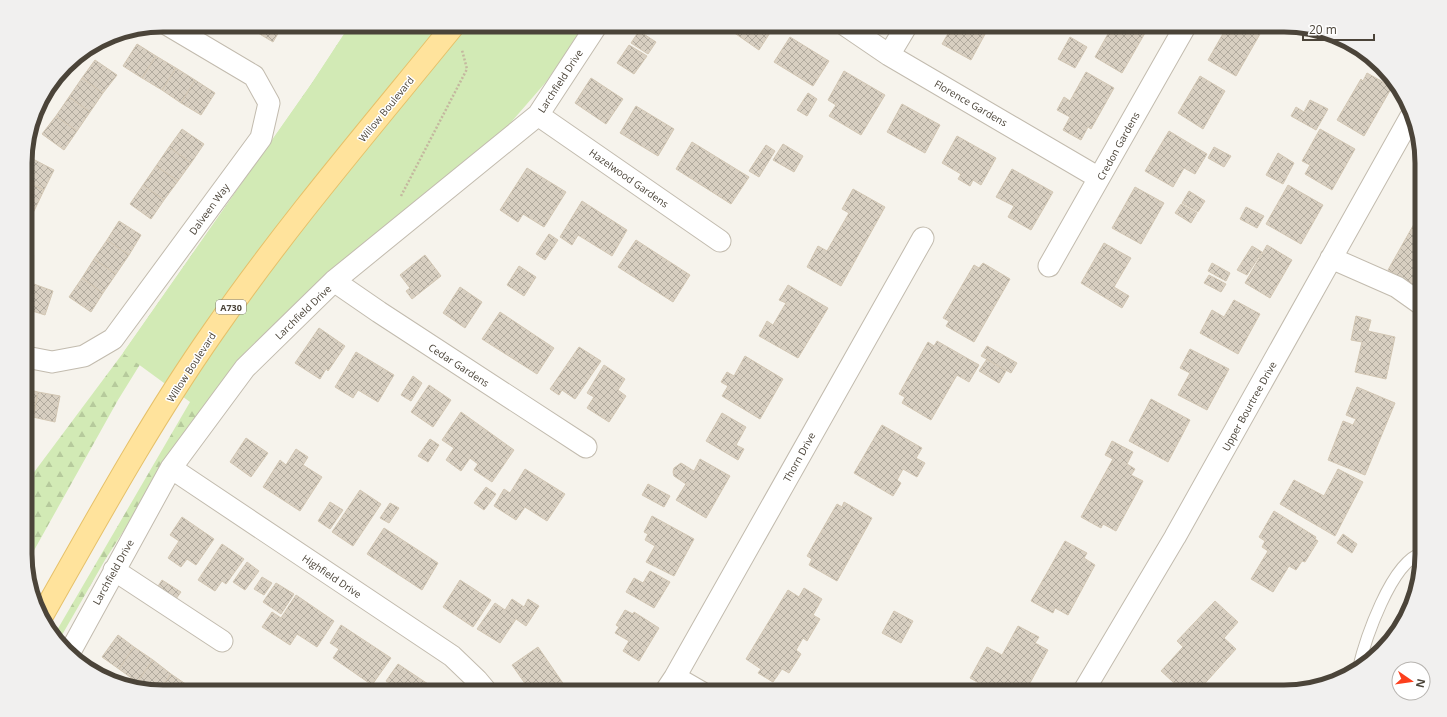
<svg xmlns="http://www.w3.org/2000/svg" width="1447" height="717" font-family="'Open Sans',sans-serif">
<defs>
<pattern id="forest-firs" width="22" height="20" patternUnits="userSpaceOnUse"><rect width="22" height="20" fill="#d2eab5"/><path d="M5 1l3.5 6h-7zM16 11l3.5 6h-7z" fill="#b6ca9c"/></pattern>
<pattern id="building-cross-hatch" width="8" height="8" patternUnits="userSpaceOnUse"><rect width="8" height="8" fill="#d8cfc1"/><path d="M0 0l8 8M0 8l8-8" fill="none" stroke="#b1aa9e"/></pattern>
</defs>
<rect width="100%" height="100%" fill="#f6f3ec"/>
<path fill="url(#forest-firs)" d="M350 25 118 400 32 554 26 550V483L123 353 312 83Z
M262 336 201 410 105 560 58 642 53 637 197 390Z"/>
<path fill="#d2eab5" d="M350 25H586L546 82 487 150 262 336 201 410 123 353 312 83Z"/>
<path fill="url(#building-cross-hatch)" stroke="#d3c7b4" d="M245 25H256L253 30Z
M256 25H283L273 42 253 30Z
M723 25H775L759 50Z
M953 25H990L971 60 942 44Z
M1113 25H1132L1145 33 1122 73 1095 57Z
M1228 25H1244L1260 34 1236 76 1208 60Z
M639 31 656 42 648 54 631 43Z
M790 37 829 61 813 86 774 62Z
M1070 37 1087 47 1075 68 1058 59Z
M137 44 156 56 142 78 123 66Z
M629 45 647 56 634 74 617 63Z
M156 56 176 68 162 90 142 78Z
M95 60 117 75 103 93 82 78Z
M176 68 195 80 181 103 162 90Z
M844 71 885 95 861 135 829 116 836 105 828 100Z
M1086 72 1114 88 1091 129 1088 127 1081 140 1063 130 1070 117 1057 110 1064 97 1070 101Z
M1367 73 1392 87 1364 136 1337 120 1361 79 1363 81Z
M1200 76 1225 91 1203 129 1178 113Z
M82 78 103 93 90 112 69 97Z
M591 78 623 99 606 124 575 103Z
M195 80 215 93 201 115 181 103Z
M808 93 817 99 807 116 797 110Z
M69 97 90 112 77 131 56 116Z
M1310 100 1328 109 1316 130 1291 116 1296 107 1304 112Z
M902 104 940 125 925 153 887 132Z
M636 106 674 129 658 156 620 133Z
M56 116 77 131 64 150 42 134Z
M182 129 204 144 191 163 169 147Z
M1320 129 1355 149 1332 190 1305 174 1310 165 1302 161Z
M1169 131 1207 154 1195 174 1184 168 1173 187 1145 171Z
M957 136 996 158 981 185 973 180 970 186 958 179 961 174 942 163Z
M692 142 749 177 731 204 676 169Z
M783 144 803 156 794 172 773 160Z
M766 145 775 151 759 177 749 171Z
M169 147 191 163 178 181 156 166Z
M1214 147 1231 156 1224 167 1208 158Z
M1278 153 1294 163 1283 184 1266 175Z
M31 158 54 170 44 190 25 181V168Z
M156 166 178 181 164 200 143 185Z
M527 168 566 192 544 227 523 214 518 222 500 210Z
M1012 169 1053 192 1031 230 1008 217 1014 206 996 197Z
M25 181 44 190 34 211 25 207Z
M143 185 164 200 151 219 130 204Z
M1288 185 1323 205 1301 244 1266 224Z
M1135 187 1164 203 1141 244 1112 228Z
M853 189 885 207 841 286 807 267 818 246 827 251 849 213 842 209Z
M1189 191 1205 201 1198 212 1182 203Z
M582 201 627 230 612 256 578 235 572 245 560 237Z
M1181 204 1197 213 1191 223 1175 213Z
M25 207 34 211 25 227Z
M1246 207 1264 216 1257 228 1240 219Z
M1418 217 1421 218V273L1414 285 1388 270Z
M119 221 141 235 129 255 107 240Z
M549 234 558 240 545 260 536 254Z
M107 240 129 255 116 274 94 259Z
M636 240 690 275 673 302 618 267Z
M1104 243 1131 258 1114 287 1129 296 1122 308 1081 283Z
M1267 245 1292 260 1270 298 1245 283Z
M1252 246 1262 252 1247 275 1237 270Z
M425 255 441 276 412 299 406 291 410 288 400 275Z
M94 259 116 274 103 293 82 278Z
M983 263 1010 279 974 342 946 326 949 321 943 318 974 265 979 268Z
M1212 263 1230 273 1226 281 1208 271Z
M519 266 536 277 524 296 507 285Z
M1209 275 1226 284 1221 292 1204 283Z
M82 278 103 293 91 312 69 297Z
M26 281 31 283 26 300Z
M31 283 53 291 45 315 26 309V300Z
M788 285 828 308 798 358 759 336 767 321 773 325 786 303 779 300Z
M460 287 482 302 465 328 443 313Z
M1234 300 1260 314 1238 354 1200 333 1212 310 1224 317Z
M500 312 554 348 537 374 482 339Z
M1356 316 1371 320 1368 331 1395 337 1386 379 1355 372 1362 342 1351 340Z
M319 328 345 346 328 371 326 369 320 379 295 363Z
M937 341 979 365 969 382 957 375 931 420 902 403 905 397 899 394 928 342 934 346Z
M987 346 1017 363 1011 373 981 356Z
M579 347 601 361 575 399 562 390 559 395 550 389Z
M1190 349 1229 369 1207 410 1178 395 1190 373 1180 368Z
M356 352 394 375 378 402 358 390 353 398 335 387Z
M745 356 783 379 760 419 722 396 728 386 721 382 727 372 734 376Z
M987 359 1006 371 999 383 979 371Z
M604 365 625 379 618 390 626 396 609 422 587 408 594 397 587 393Z
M413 376 422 383 411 401 401 395Z
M429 385 451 400 433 427 411 412Z
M1357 387 1395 403 1365 475 1328 460 1343 421 1353 425 1356 419 1346 415Z
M26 389 38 392 33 417 26 416Z
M38 392 60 396 55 422 33 417Z
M1151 399 1190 420 1168 462 1129 441Z
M461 412 514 450 492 482 474 470 478 464 470 458 461 471 446 460 454 448 442 440Z
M722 413 746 427 736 445 744 449 738 460 706 441Z
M882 425 922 448 916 458 925 463 917 477 903 469 897 480 901 483 893 496 854 473Z
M246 438 268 453 251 477 230 462Z
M430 439 439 445 428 462 418 456Z
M1112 441 1133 452 1127 464 1135 469 1131 475 1143 481 1116 531 1103 524 1101 528 1081 517 1113 459 1105 455Z
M296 449 308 457 303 465 322 477 300 511 263 487 280 460 286 465Z
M700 459 730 476 706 518 676 500 686 484 674 476 673 472 674 468 681 463 694 471Z
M525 469 565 494 547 521 525 507 516 520 494 506 504 489 510 493Z
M1338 469 1363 482 1335 536 1280 504 1294 480 1324 496Z
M648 484 670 496 664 507 642 495Z
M486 487 496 494 484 510 474 503Z
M360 490 381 504 353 546 332 532Z
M330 502 343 510 330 529 318 521Z
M844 502 872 518 837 581 809 565 812 559 807 556 837 504 842 507Z
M390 503 399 508 389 523 380 518Z
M1274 511 1316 537 1315 539 1318 541 1305 562 1302 561 1296 570 1289 566 1273 592 1251 579 1268 551 1262 547 1265 541 1259 537Z
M652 516 694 539 674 576 646 562 655 546 645 540 648 534 644 532Z
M182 517 214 539 196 565 187 559 181 567 168 558 179 541 170 535Z
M384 528 438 563 422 590 367 554Z
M1343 534 1357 544 1352 553 1337 543Z
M1065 541 1087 553 1084 558 1095 565 1068 615 1055 608 1053 613 1031 601Z
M222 544 244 559 226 584 222 581 215 591 198 580Z
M247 562 259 571 245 590 233 582Z
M650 571 670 582 654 608 626 592 634 578 643 583Z
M262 577 272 583 264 595 254 589Z
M162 580 181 592 173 603 155 591Z
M460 580 491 600 473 627 443 607Z
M276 583 294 594 281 614 263 602Z
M804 588 822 599 813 615 820 619 807 641 803 638 796 650 801 654 789 673 782 669 773 682 758 673 761 669 746 659 788 590 799 597Z
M296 595 334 621 317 647 297 634 290 645 262 627 272 612 281 618Z
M512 599 524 607 528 599 539 606 526 626 516 619 500 643 477 629 495 603 505 610Z
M1215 601 1238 622 1224 638 1236 649 1197 692H1184L1161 671 1183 647 1177 641Z
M625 610 633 614 634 612 659 628 639 661 623 651 629 641 615 633 619 627 616 625Z
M894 611 913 621 901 643 882 633Z
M341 625 391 658 372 685 333 658 339 649 330 643Z
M1018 626 1039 637 1035 643 1048 650 1025 692H995L970 678 987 647 1002 655Z
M118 635 134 647 119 669 102 657Z
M134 647 153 660 137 682 119 669Z
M538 647 569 692H531L512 665Z
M153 660 171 674 159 691 145 688 137 682Z
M398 664 428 684 422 692H390L394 686 386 681Z
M171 674 190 687 186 692 159 691Z"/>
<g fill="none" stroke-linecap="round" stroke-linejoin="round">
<defs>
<path id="service" d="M1358 670C1365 640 1391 562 1422 553"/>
<path id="minor" d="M845 25 889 55 1099 178
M889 55 907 25
M538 115 720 241
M1331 258 1397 287 1421 304
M1049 266 1186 25
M334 281 379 312 586 447
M26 357 52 362 84 356 113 339 261 138 269 103 254 76 168 25
M171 468 452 656 477 680 487 692
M114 570 222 641
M70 652 171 468 245 368 334 281 538 115 597 25
M675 677 923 238
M665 692 675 677 701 692
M1083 692 1175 537 1410 118"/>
<path id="primary" d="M43 614C97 519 150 422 213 332 287 225 372 126 454 25"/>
</defs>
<use href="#service" stroke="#c2bbae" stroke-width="13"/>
<use href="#minor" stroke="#c2bbae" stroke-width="23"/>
<use href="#primary" stroke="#e6c16a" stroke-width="24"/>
<path stroke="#c4b79f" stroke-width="2.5" stroke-dasharray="2 2" stroke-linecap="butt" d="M401 196 467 69 462 50"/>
<use href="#service" stroke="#fff" stroke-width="11"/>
<use href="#minor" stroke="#fff" stroke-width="21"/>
<use href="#primary" stroke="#ffe39c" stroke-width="22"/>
</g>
<g text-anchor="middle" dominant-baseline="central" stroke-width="3" stroke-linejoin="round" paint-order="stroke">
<rect fill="#fff" stroke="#817c74" stroke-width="1" x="216" y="300" width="30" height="14" rx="3"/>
<g font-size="9" font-weight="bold" fill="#4b4439">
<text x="231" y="307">A730</text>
</g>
<g font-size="10" fill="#4b4439" stroke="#fff">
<text transform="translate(560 81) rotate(-57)">Larchfield Drive</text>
<text transform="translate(971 103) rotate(30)">Florence Gardens</text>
<text transform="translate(386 109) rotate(-51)">Willow Boulevard</text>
<text transform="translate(1118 146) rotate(-61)">Credon Gardens</text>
<text transform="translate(629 178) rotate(35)">Hazelwood Gardens</text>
<text transform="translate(209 209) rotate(-54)">Dalveen Way</text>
<text transform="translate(303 312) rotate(-44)">Larchfield Drive</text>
<text transform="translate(459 365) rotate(33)">Cedar Gardens</text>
<text transform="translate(191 367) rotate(-57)">Willow Boulevard</text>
<text transform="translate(1249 406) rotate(-61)">Upper Bourtree Drive</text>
<text transform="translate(799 457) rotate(-61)">Thorn Drive</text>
<text transform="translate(113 572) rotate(-61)">Larchfield Drive</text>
<text transform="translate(332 576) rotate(34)">Highfield Drive</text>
</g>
</g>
<path d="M0 0H1447V717H0ZM163 32H1284A131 131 0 0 1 1415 163V554A131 131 0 0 1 1284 685H163A131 131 0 0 1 32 554V163A131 131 0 0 1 163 32Z" fill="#f1f0ef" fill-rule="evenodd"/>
<path fill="none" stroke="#4b4439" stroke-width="5" d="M163 32H1284A131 131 0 0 1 1415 163V554A131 131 0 0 1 1284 685H163A131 131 0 0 1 32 554V163A131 131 0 0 1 163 32Z"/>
<g transform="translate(1411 681) rotate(103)"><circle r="19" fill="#ffffff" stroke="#b7b4b0"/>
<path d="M0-3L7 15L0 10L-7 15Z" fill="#fc3f1d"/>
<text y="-6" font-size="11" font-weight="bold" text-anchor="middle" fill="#4b4439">N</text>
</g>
<path d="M1303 34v6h71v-6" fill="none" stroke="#4b4439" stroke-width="2"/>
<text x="1309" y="34" font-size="12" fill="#4b4439" stroke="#ffffff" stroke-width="3" paint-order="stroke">20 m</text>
</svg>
